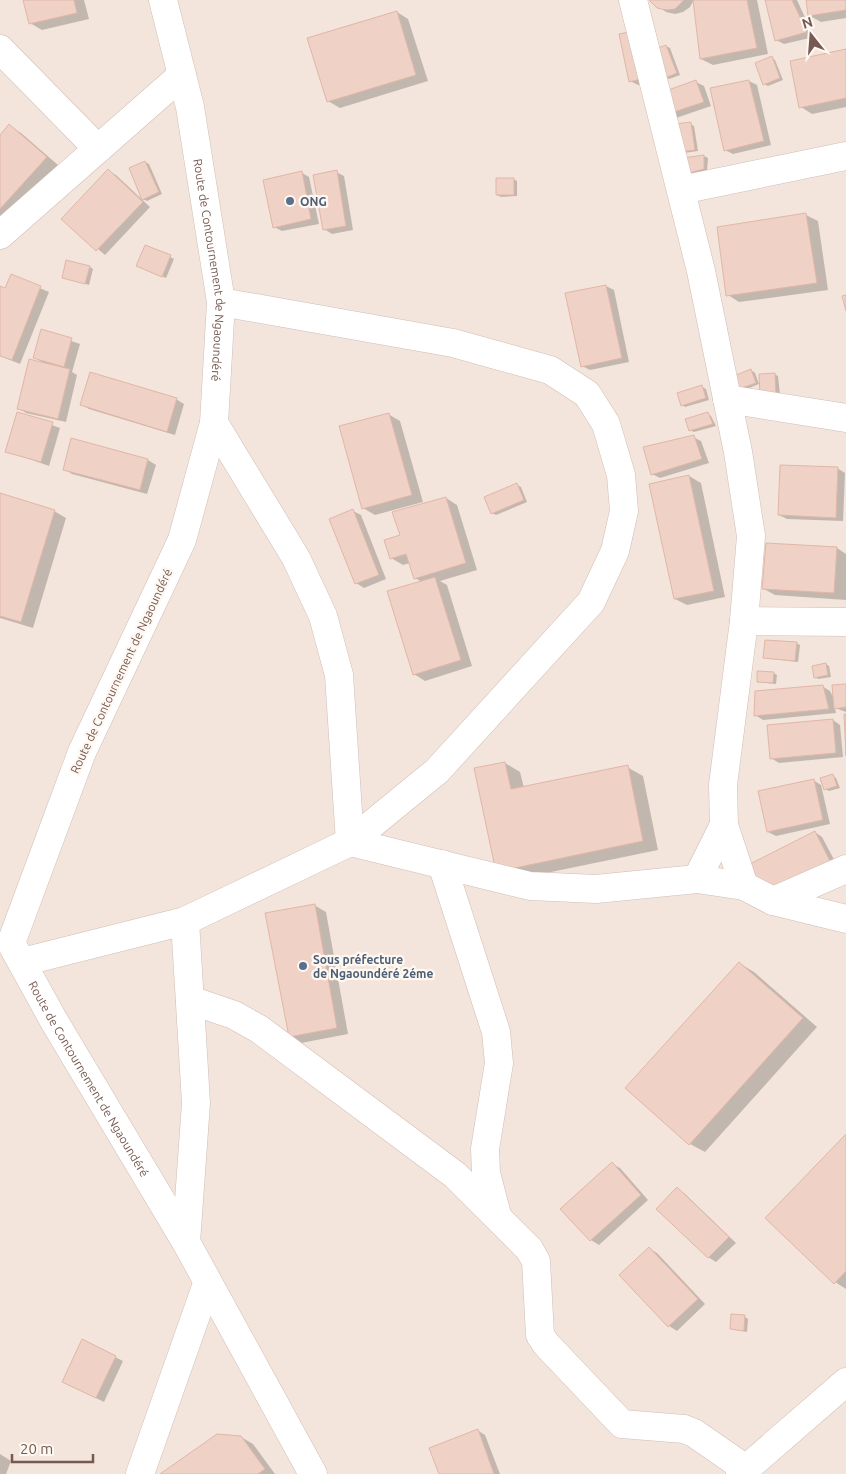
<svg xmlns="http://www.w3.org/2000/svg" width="846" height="1474" font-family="Ubuntu,sans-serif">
<rect width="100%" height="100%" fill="#fcf4ed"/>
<path fill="#f3e5db" d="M0 0H846V1474H0Z"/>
<path fill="#0003" d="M25 0H84L89 19 42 30 30 23Z
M650 0H694L690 7 683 12 675 14 666 12Z
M695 0H757L768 54 713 65 701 59Z
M767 0H797L814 37 784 44 776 40Z
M807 0H846V18L821 22 810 16Z
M397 12 408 19 428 81 340 108 328 101Z
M620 35 656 81 638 85 630 81Z
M666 46 670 48 680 75 669 79 666 77Z
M846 51V107L812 114 801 107Z
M772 58 775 60 783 80 768 86 764 84Z
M749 81 757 85 771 145 733 154 725 150Z
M696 82 704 86 711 106 676 118 669 113Z
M690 124 694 126 698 151 684 153Z
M10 126 21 133 58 165 8 220 0 216V137Z
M704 156 708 158 707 171 694 174 690 172 684 159Z
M145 162 149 164 162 194 147 201 143 199Z
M108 171 116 175 150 207 105 255 63 219Z
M336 172 344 176 353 230 332 234 324 229Z
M302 173 309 177 319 224 282 231 274 227Z
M513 179 517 181V196L501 197 497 195Z
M806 215 818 221 828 290 739 302 728 295Z
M170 257 174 259 166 278 141 268Z
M90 267 93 269 89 285 63 277Z
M11 276 49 292 20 364 0 356V288L5 290Z
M606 286 614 290 629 362 590 370 582 366Z
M42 331 80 344 72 372 77 375 66 422 26 413 18 408 45 364 34 357Z
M751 370 755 373 759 384 744 390 740 388Z
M774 374 778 376 780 395 765 396Z
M702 387 706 389 709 400 685 407 682 405Z
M176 399 184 404 175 435 89 409 81 404Z
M18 413 60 428 49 466 7 451Z
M388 414 400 421 423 502 375 515 363 508Z
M708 414 711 416 716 426 694 432 690 430Z
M693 437 701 441 709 463 660 478 652 474Z
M72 440 148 460 156 465 147 494 72 474 64 469Z
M837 468 845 473 843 521 787 519 779 515Z
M689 476 701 483 725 597 687 605 675 599Z
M517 485 521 487 527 502 496 515 492 513Z
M0 495 54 511 66 518 33 628 0 618Z
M446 498 457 505 477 570 440 581 447 585 472 666 425 681 414 674 422 582 415 578 410 563 403 565 391 558 401 536Z
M353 511 361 515 386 579 364 588 356 583Z
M837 548 846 554V600L775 595 764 589Z
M796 643 800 645 798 662 764 658Z
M826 664 829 666 831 677 818 679 815 677Z
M773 673 777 675 776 684 758 682Z
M846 685V712L835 708 836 713 763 720 755 715 822 686 830 691 834 699Z
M833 720 840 725 843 757 779 763 771 758Z
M505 763 520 772 524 788 627 767 643 776 658 850 512 880Z
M833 776 836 778 840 788 829 791 825 789Z
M813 780 821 785 830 824 776 836 768 832Z
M815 832 822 837 838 867 766 896Z
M314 905 326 912 348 1034 301 1043 290 1037Z
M739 963 754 972 817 1027 705 1152 690 1144Z
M846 1136V1289L835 1282Z
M612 1164 620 1168 648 1200 599 1245 591 1240Z
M678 1189 685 1194 736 1243 716 1262 708 1257Z
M650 1249 657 1253 705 1304 677 1331 669 1326 621 1275Z
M745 1317 748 1319 747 1332 731 1329Z
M83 1341 123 1361 104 1402 71 1386Z
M477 1430 485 1435 500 1474H441Z
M241 1437 253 1444 275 1474H162Z
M0 1454 11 1461 6 1474H0Z"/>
<path fill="#efd1c6" stroke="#e1b6a7" d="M23 0H74L77 13 29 24Z
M649 0H684L675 9 666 10 657 8Z
M693 0H747L757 48 700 59Z
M765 0H792L807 32 775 41Z
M806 0H846V10L808 16Z
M397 11 416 75 327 102 307 38Z
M639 30 649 77 629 82 619 34Z
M666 45 677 73 665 78 653 50Z
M846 49V98L799 108 790 61Z
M772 56 780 78 763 85 755 63Z
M696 80 704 102 668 114 660 93Z
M749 80 764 141 724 151 710 88Z
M691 122 695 150 679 152 675 124Z
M9 124 47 157 0 209V135Z
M704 155V169L689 173 683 158Z
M145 161 159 192 142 200 129 168Z
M108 169 143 202 96 251 61 219Z
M337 170 346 226 323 230 313 175Z
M302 171 311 219 273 228 263 180Z
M496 178H514V195H496Z
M806 213 817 283 726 296 717 227Z
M145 245 171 255 162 277 136 266Z
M66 260 90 266 85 284 62 278Z
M11 274 41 286 12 360 0 356V286L5 288Z
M606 285 622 358 581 367 565 293Z
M846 295V311L842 296Z
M41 329 72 338 64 367 33 358Z
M29 359 70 369 58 419 17 409Z
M751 369 756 383 739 389 734 376Z
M90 372 177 398 167 432 80 405Z
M775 373 776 394 760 395 759 374Z
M702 385 706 398 681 406 677 393Z
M17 412 53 422 41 462 5 452Z
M708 412 713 424 689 431 685 419Z
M389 413 412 495 362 509 339 426Z
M694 435 702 459 651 475 643 447Z
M71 438 148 459 140 490 63 470Z
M780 465 838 467 836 518 778 515Z
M689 475 714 591 674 599 649 484Z
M517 483 524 500 491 514 484 497Z
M0 493 55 510 21 622 0 616Z
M446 497 466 563 414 579 406 554 390 559 384 540 400 535 392 512Z
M353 509 379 575 355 584 329 519Z
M766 543 837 547 834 593 762 589Z
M435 577 461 660 413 675 387 591Z
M765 640 797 642 795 661 763 658Z
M826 663 828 675 814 678 812 666Z
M757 671 774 672 773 683 757 682Z
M846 684V707L834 709 832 685Z
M823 685 829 709 754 716 755 691Z
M844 714H846V756Z
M833 719 836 753 770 759 767 725Z
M505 762 511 789 628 765 643 841 496 872 474 768Z
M833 774 837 786 824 790 820 778Z
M814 779 823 820 767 832 758 791Z
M815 831 831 863 765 897 748 865Z
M315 904 337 1028 289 1037 265 913Z
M739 962 803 1018 689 1145 625 1088Z
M846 1134V1271L834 1284 765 1218Z
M612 1162 641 1195 590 1241 560 1209Z
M677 1187 729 1237 708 1258 656 1209Z
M649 1247 698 1299 668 1327 619 1275Z
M731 1314 745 1315 744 1331 730 1329Z
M82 1339 116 1356 96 1398 62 1382Z
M478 1429 494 1474H439L429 1448Z
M217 1434 241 1436 265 1469 258 1474H160Z"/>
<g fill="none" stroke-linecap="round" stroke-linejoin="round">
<defs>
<g id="minor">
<path id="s1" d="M163 0 190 107 221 302 214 423 182 540 82 752 11 943 54 1021 186 1242 313 1474"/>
<path d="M633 0 701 271 738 452 751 536 744 621 723 785 724 825 744 886 773 901 846 919"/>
<path d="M0 49 98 149"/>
<path d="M681 190 846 156"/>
<path d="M0 235 182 75"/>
<path d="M727 399 846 418"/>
<path d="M214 423 296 558 323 616 339 675 350 842"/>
<path d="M744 621 846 622"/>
<path d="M350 842 530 886 596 889 697 879 744 886"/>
<path d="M442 864 496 1032 499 1063 485 1149 486 1173 497 1215"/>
<path d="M697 879 724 825"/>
<path d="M773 901 846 869"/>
<path d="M185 921 196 1103 186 1242"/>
<path d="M22 962 185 921 350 842 437 771 591 602 615 551 624 511 621 475 606 424 587 394 550 370 453 343 221 302"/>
<path d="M190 1000 234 1015 259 1029 455 1175 529 1249 536 1261 540 1335 546 1344 622 1424 684 1429 694 1433 746 1469"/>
<path d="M140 1474 207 1284"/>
<path d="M740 1474 846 1382"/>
</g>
</defs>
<use href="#minor" stroke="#d0bdb5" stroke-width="29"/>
<use href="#minor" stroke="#fff" stroke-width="28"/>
</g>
<g fill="#5c6f8a" stroke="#fef8f3" stroke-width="2">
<circle cx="290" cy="201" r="5"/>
<circle cx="303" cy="966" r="5"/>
</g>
<g text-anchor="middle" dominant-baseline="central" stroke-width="4.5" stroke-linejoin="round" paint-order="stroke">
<g font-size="12" font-weight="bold" fill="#4e5e75" stroke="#fef8f3" text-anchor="start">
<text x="300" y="201">ONG</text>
<text x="313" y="959">Sous préfecture<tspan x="313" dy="14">de Ngaoundéré 2éme</tspan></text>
</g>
<g font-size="12" fill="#765950" stroke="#fef8f3">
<text stroke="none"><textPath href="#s1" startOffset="275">Route de Contournement de Ngaoundéré</textPath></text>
<text transform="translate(121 671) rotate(-65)">Route de Contournement de Ngaoundéré</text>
<text stroke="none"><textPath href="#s1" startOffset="1145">Route de Contournement de Ngaoundéré</textPath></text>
</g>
</g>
<g transform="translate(811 35) rotate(343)" stroke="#fef8f3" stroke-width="4" paint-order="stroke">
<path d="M0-4L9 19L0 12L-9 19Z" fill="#765950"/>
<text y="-8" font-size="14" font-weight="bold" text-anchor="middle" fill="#765950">N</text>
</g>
<path d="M12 1454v8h81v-8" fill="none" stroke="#765950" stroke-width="2.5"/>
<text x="20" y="1454" font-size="15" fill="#765950" stroke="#fef8f3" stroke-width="4" paint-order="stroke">20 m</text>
</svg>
